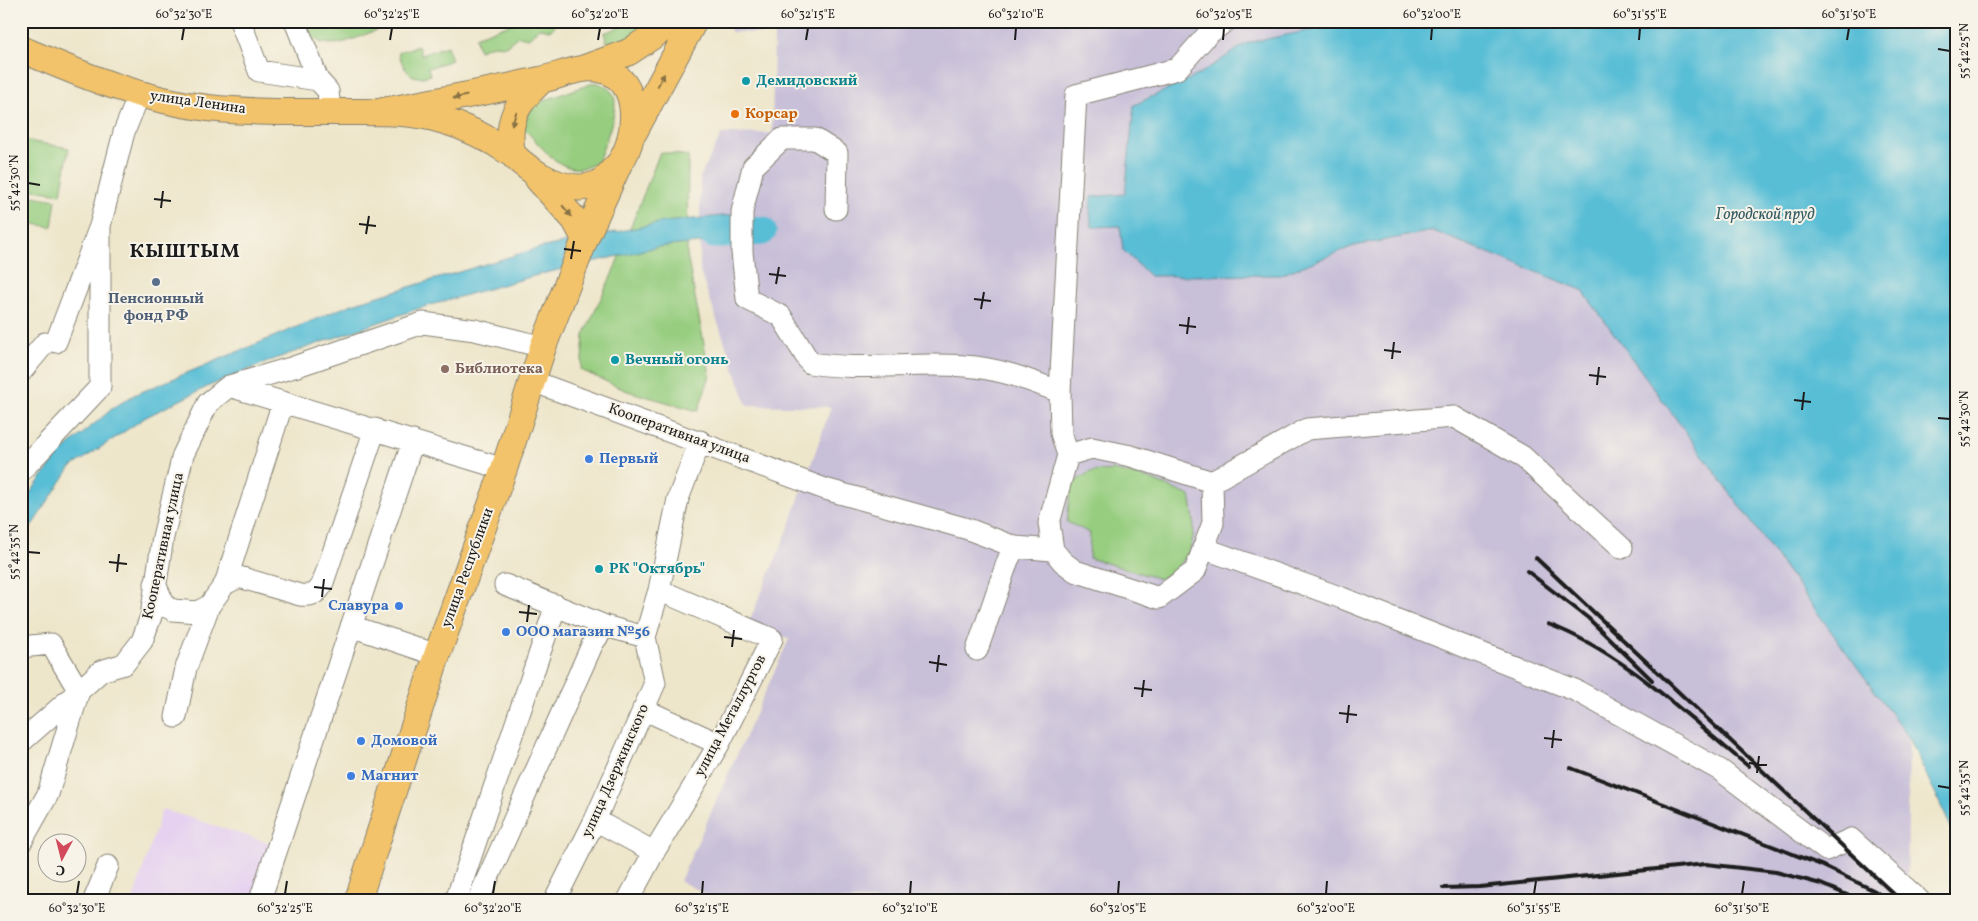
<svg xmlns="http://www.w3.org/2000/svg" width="1978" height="921" font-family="Vollkorn,serif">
<rect width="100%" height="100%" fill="#f7f3e8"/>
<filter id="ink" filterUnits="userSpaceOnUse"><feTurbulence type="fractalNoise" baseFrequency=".02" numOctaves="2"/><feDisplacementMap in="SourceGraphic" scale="10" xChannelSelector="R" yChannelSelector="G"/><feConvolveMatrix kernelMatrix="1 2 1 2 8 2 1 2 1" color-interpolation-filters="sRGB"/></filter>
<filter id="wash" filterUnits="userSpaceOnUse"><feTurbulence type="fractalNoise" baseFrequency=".0096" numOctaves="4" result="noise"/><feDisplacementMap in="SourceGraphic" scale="20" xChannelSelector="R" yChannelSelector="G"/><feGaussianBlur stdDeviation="1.12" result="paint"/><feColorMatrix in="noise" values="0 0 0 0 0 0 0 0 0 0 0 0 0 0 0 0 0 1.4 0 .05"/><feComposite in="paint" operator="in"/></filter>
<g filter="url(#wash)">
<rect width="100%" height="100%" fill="#eee6cb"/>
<path fill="#e6d2f0" d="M162 809 273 844 255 900H133Z"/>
<path fill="#c8bfd8" d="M730 21H1355L1247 43 1198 75 1135 105 1121 226 1150 276 1280 275 1354 246 1433 231 1582 290 1909 738 1907 900H718L680 881 789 639 749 622 788 530 831 407 747 405 700 272V177L722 134 772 133 774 34 731 32Z"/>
<path fill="#96cd7f" stroke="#59744e" d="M328 21H374L377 30C357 37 331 53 312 37L309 28Z
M518 21H560L551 30 539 28 529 38 518 36 506 46 493 45 479 50 475 37Z
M634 21H660L646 32 608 46 604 33Z
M418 46 421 55 447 46 452 60 428 68 430 75C410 82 404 70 398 52Z
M596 82C603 85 611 88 614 96 619 111 603 147 598 162 564 182 547 151 524 129L529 106Z
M21 140 69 148 61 194 21 188Z
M660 152 688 156 687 255 710 375 698 411 627 391 581 370 584 335 613 272Z
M21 194 56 200 52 227 21 222Z
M1113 470 1150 479 1190 496C1195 519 1198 547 1179 565 1174 571 1166 575 1160 579L1089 558 1090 533 1067 522 1071 484 1090 472Z"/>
<path fill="#58bed6" stroke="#3a6d79" d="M1355 21H1957V840L1909 738 1582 290 1433 231 1354 246 1280 275 1150 276 1123 250 1120 226 1092 227 1090 214 1091 197 1125 194 1134 105 1198 75 1247 43Z
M732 215 731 240 657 247 541 274 420 308 280 357 209 386 146 417 70 468 21 542V505L60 453 113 408 134 395 352 304 539 248 664 222Z"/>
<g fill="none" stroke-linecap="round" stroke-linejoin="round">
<path stroke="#58bed6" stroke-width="29" d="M714 234 762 231"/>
</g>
</g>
<g filter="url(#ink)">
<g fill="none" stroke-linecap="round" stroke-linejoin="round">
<defs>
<path id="minor" d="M240 21 259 71 318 80
M295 21 318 80 328 91 330 111
M836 209 837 153 815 139H782L753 167 742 212V252L747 299 781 316 810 363C862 371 913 362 964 366 999 368 1029 380 1060 392L1061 433 1068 455 1049 523 1053 550 1015 547 1008 560 977 650
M56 342 100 226 124 132 139 95
M21 372 45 343
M532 381 825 489 968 529 1015 547
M229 386 504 469
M1060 392 1076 95 1177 69 1208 34 1226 21
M1068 455 1092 448 1131 456 1212 482
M21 471 100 387V226
M1203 548 1342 598 1577 691 1720 770 1826 850 1851 839 1919 900
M1053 550 1063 562 1075 571 1159 598 1195 571 1213 523 1212 482 1307 429 1454 417 1522 456 1622 548
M155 584 165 606 173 610 197 612 209 606 225 584 239 577 300 595C311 596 316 595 322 585L375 429
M225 584 283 402
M505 585 605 626 645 637
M351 626 437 655
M21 647 51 644 79 691 101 671 124 664 142 641 151 616 163 537 183 455 208 403 229 386 294 367 423 323 475 330 543 347
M643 709 719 744
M176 717 186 668 209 606
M21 742 79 691 48 794 21 842
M595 820 654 852
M94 900 108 866
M260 900 413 441
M456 900 556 605
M478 900 593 643 605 626
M555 900 595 820 655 683 645 637 659 590 678 499 700 441
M628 900 654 852 719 744 772 639 659 590"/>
<path id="major" d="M21 49C82 75 141 100 208 108 254 113 301 112 347 112 378 112 411 111 441 120 467 127 490 139 512 154
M585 68 629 52 675 21
M383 111C436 101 488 92 540 80 561 76 582 64 603 70 623 75 632 93 633 113 634 131 628 157 614 169 609 174 604 181 597 184 568 196 532 174 512 154 506 119 517 103 542 80
M634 132 694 21
M538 179 575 220 585 239
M358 900 437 655 504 469 543 347 585 239 618 166"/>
</defs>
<use href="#minor" stroke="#858174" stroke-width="23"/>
<use href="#major" stroke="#858174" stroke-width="28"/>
<use href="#minor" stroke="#fff" stroke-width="21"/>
<use href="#major" stroke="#f2c36a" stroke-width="26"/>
<path stroke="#1c1c1c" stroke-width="4" d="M1536 558 1900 900
M1527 571 1588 618 1652 680
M1548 624C1625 653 1685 715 1748 766
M1571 768 1821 865 1875 891 1887 900
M1443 888 1480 887 1706 864 1776 872 1821 884 1859 900"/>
</g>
<defs><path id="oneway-solid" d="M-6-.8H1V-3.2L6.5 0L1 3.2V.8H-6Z" transform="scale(1.25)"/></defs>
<g fill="#877043">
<use href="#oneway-solid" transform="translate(661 80) rotate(-62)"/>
<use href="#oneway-solid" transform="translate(460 97) rotate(169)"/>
<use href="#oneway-solid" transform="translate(514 119) rotate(108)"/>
<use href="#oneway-solid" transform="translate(567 211) rotate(50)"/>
</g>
</g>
<path fill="none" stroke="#1c1c1c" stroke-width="2" d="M182 40 184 28M390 40 392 28M598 40 600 28M806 40 808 28M1015 40 1016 28M1223 40 1224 28M1431 40 1432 28M1639 40 1640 28M1847 40 1849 28M1938 49 1950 51M28 183 40 185M154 199 171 201M161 208 163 191M359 224 376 226M366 234 369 216M564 249 581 251M571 259 574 241M769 274 786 276M776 284 779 267M974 299 991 301M981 309 984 292M1179 325 1196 327M1187 334 1189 317M1384 350 1401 352M1392 359 1394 342M1589 375 1606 377M1597 385 1599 367M1794 400 1811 402M1802 410 1804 392M1938 418 1950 419M28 552 40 553M109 562 127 564M117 572 119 554M314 587 332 589M322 597 324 579M519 612 537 614M527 622 529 605M724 637 742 639M732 647 734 630M929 662 947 665M937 672 939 655M1134 688 1152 690M1142 697 1144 680M1339 713 1357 715M1347 723 1349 705M1544 738 1562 740M1552 748 1554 730M1749 763 1767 765M1757 773 1759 756M1938 786 1950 788M77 894 79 881M285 894 287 881M493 894 495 881M702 894 703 881M910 894 911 881M1118 894 1119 881M1326 894 1327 881M1534 894 1536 881M1742 894 1744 881"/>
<g fill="#0f9aa8" stroke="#f7f3e8" stroke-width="2">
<circle cx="746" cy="81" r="5"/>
<circle cx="615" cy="360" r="5"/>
<circle cx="599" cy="569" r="5"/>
</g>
<circle fill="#e8710a" stroke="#f7f3e8" stroke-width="2" cx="735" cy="114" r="5"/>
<circle fill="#5c6f8a" stroke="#f7f3e8" stroke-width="2" cx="156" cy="282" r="5"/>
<circle fill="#8d6e63" stroke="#f7f3e8" stroke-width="2" cx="445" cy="369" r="5"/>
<g fill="#3f7fe0" stroke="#f7f3e8" stroke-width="2">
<circle cx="589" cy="459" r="5"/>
<circle cx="399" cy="606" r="5"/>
<circle cx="506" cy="632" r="5"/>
<circle cx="361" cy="741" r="5"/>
<circle cx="351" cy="776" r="5"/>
</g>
<g text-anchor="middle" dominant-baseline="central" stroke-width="4" stroke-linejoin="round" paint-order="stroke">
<g font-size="15" font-weight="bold" fill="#0d838f" stroke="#f7f3e8" text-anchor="start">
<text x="756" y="81">Демидовский</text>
<text x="625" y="360">Вечный огонь</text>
<text x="609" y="569">РК "Октябрь"</text>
</g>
<g font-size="15" fill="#1c1c1c" stroke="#f7f3e8">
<text transform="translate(198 103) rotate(8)">улица Ленина</text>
<text transform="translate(679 434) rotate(20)">Кооперативная улица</text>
<text transform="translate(164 546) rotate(-78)">Кооперативная улица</text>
<text transform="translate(468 568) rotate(-70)">улица Республики</text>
<text transform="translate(731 716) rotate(-62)">улица Металлургов</text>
<text transform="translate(616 771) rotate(-66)">улица Дзержинского</text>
</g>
<g font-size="15" font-weight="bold" fill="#c56008" stroke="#f7f3e8" text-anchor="start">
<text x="745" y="114">Корсар</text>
</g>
<g font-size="15" font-weight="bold" fill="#4e5e75" stroke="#f7f3e8">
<text x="156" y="299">Пенсионный<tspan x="156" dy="17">фонд РФ</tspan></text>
</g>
<g font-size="15" font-weight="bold" fill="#785e54" stroke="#f7f3e8" text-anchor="start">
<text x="455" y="369">Библиотека</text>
</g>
<g font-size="15" font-weight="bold" fill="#366cbe" stroke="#f7f3e8" text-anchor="start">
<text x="599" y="459">Первый</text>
<text x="389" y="606" text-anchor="end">Славура</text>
<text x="516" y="632">ООО магазин №56</text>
<text x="371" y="741">Домовой</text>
<text x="361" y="776">Магнит</text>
</g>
<g font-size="16" font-style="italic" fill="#345d66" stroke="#f7f3e8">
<text x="1765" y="215">Городской пруд</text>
</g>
<g font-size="20" font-weight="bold" letter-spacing="1" fill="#1c1c1c" stroke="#f7f3e8">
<text x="185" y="252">КЫШТЫМ</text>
</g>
</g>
<rect width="1978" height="921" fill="none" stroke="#f7f3e8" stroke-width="55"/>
<g transform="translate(62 858) rotate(187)"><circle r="24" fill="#f7f3e8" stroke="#9f9d96"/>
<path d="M0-4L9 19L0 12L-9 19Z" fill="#d1495b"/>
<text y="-8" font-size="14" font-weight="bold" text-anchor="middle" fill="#1c1c1c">С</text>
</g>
<rect x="28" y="28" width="1922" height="866" fill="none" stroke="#1c1c1c" stroke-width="2"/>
<g font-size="12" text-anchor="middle" fill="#1c1c1c">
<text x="184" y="18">60°32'30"E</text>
<text x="392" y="18">60°32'25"E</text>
<text x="600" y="18">60°32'20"E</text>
<text x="808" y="18">60°32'15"E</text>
<text x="1016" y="18">60°32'10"E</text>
<text x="1224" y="18">60°32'05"E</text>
<text x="1432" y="18">60°32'00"E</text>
<text x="1640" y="18">60°31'55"E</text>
<text x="1849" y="18">60°31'50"E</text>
<text transform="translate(1964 51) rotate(-90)" y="4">55°42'25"N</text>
<text transform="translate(14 183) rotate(-90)" y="4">55°42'30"N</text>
<text transform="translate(1964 419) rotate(-90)" y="4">55°42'30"N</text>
<text transform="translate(14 552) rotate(-90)" y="4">55°42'35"N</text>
<text transform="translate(1964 788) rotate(-90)" y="4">55°42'35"N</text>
<text x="77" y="912">60°32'30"E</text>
<text x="285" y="912">60°32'25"E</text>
<text x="493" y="912">60°32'20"E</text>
<text x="702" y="912">60°32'15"E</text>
<text x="910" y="912">60°32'10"E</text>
<text x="1118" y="912">60°32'05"E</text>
<text x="1326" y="912">60°32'00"E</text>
<text x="1534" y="912">60°31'55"E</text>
<text x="1742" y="912">60°31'50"E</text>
</g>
</svg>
